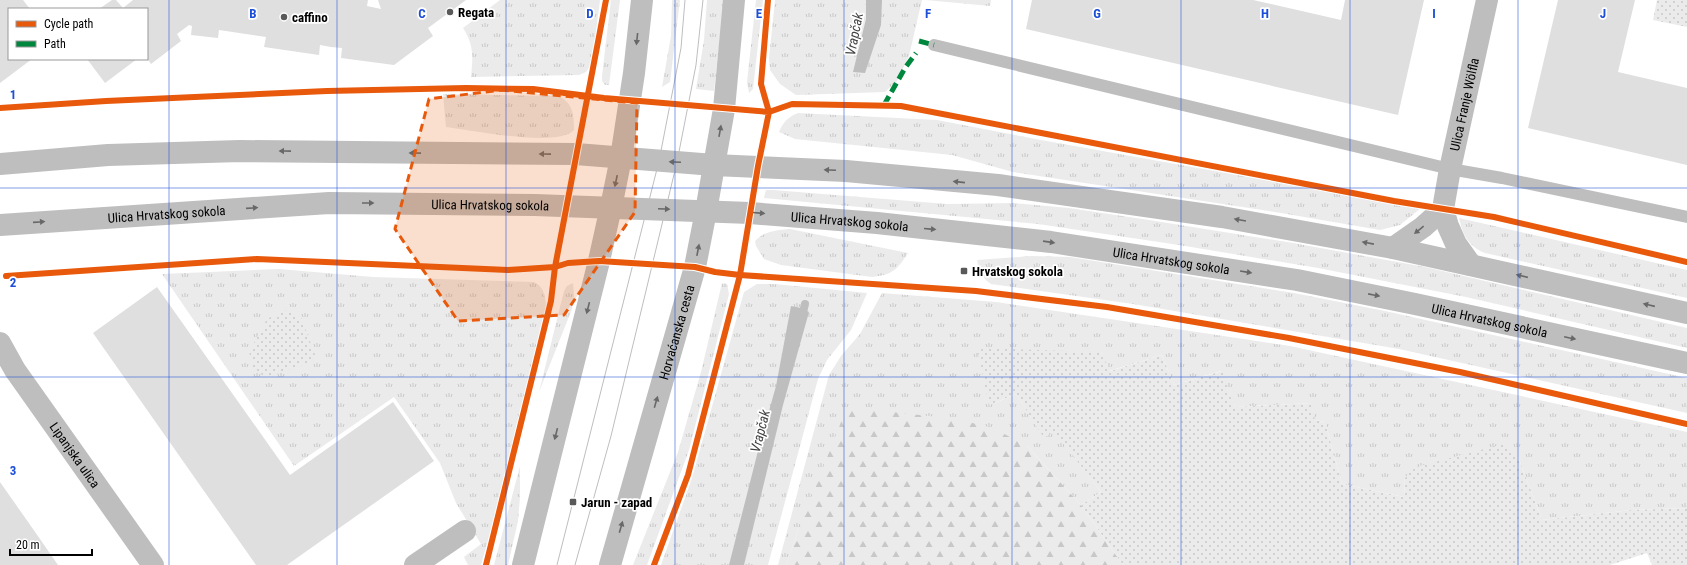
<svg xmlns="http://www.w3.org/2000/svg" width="1687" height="565" font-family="'Roboto Condensed',sans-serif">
<defs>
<pattern id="grass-tufts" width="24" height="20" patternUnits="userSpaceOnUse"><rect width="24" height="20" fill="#ebebeb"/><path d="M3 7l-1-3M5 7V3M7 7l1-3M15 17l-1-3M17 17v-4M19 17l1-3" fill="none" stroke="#c8c8c8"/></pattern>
<pattern id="forest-firs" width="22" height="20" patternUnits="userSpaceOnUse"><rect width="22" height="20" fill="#ebebeb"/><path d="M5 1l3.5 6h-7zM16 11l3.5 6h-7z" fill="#c8c8c8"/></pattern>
<pattern id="park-dots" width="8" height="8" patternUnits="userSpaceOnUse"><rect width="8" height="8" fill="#ebebeb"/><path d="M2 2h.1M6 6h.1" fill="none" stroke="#c8c8c8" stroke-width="1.8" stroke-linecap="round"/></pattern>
</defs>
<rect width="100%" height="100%" fill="#fff"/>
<path fill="url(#grass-tufts)" d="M500 0H600L592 63 586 72 579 75 471 77C473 57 474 45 463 28Z
M611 0H620L609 85H605L602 81V76Z
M672 0H680L670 82 662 87 671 36Z
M707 0H724L714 91 696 89 704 40Z
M756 0H763L753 89 749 93 747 82Z
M775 0H922L909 56 897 81 885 92 796 95 780 84 770 70 769 58Z
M926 0H991L990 6Z
M443 94 558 96C573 103 574 114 574 130 557 148 472 130 446 127Z
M798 113 937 120 1041 140 1421 208 1400 225 1380 230 1281 213 1013 172 952 155 795 139 779 132C783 122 788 117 798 113Z
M766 190H773L947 204 1014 203 1069 208 1149 220 1293 243 1425 267 1687 328V348L1466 297 1318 268 1179 245 1038 224 764 198Z
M1459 218 1687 270V298L1485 253C1468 246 1463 235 1459 218Z
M790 229 908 253C897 270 892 275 872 277L781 265 764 259 756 246 755 241C764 231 777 230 790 229Z
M1032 256 1070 257 1294 293 1385 311 1687 378V413L1399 349 1133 304 991 284C982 278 979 271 977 260Z
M279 269 373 277 534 282C544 287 545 295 546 306L501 494 481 565H468L464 557 481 544 456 503 440 463 394 397 294 466 162 274Z
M573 283 574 296 572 309 539 392 564 291 567 286Z
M722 283 727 284 729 294 689 450 647 565H633L678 452 701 372Z
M757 284H774L867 293 851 330 827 360 818 379 768 565H661L692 478 744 292Z
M882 293 996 302 1290 346 1687 432V508L1632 510 1542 520 1517 454 1405 478 1404 497 1342 484 1325 422 1315 420 1310 403 1235 407 1221 371 1174 385 1162 355 1109 371 1101 352 990 405 1016 394 1044 437 1054 430 1101 492 1081 505 1027 446 799 528 786 565H778L829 375 841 356 860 334Z
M520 466V497L518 521 508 565H494Z"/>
<path fill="url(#forest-firs)" d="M847 407 956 419 993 428 1027 446 1081 505 1123 565H786L799 528Z"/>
<path fill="url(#park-dots)" d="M1657 0H1687V27L1653 20Z
M284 310 301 317 317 360 267 377 254 371 249 352 267 319Z
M977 348 1101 352 1110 371 1162 355 1174 385 1222 371 1235 407 1311 403 1315 420 1325 422 1342 484 1404 497 1405 478 1412 468 1503 444 1517 454 1542 520 1632 510 1687 508V565H1652L1647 553 1610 565H1123L1081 505 1101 492 1054 431 1044 438 1016 394 989 405Z"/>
<path fill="#bebebe" d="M866 0H882L881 25 865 73 853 72 866 19Z
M791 306 801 308 809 312 783 405 744 565H729L760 443 776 386Z"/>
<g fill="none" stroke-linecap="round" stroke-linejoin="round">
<path stroke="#bebebe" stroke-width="8" d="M801 320 805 304"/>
</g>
<path fill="#dfdfdf" d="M0 0H23L30 9H9V59H32L0 83Z
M112 0H116L123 8 133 0H368L367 6 381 9 378 0H466L428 28 433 36 394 65 341 58 342 48 331 47 320 45 319 55 264 47 266 37 219 30 218 38 191 35 192 26 189 25 177 34 181 41 151 64 147 58V9H99Z
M1032 0H1253L1341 20 1345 0H1424L1398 115 1026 29Z
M1558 0H1635L1618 72 1687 88V165L1528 128Z
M87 59H137L105 83Z
M157 287 290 475 393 402 434 461 287 565H256L93 333Z
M0 482 33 529 58 565H0Z"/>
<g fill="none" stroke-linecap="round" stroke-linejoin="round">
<path stroke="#bebebe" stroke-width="12" d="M934 45 1450 169 1502 178 1687 217"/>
<g stroke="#bebebe" stroke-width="22">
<path d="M1393 248 1423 227 1443 209"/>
<path id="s1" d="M1471 265 1456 244 1448 226 1443 209 1450 169 1487 0"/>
<path id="s2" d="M0 343 15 370 153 565"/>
<path d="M415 565 465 531"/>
</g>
<g stroke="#bebebe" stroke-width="22">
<path d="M0 164 108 155 240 151 576 154 714 165 846 171 998 185 1222 217 1393 248 1687 313"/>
<path id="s3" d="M0 225 329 203 535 205 750 213 877 223 1051 242 1297 280 1415 304 1687 363"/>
<path d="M523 565 599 261 611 207 621 158 634 73 642 0"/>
<path id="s4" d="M610 565 695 267 706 211 724 109 734 0"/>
</g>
<path stroke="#bebebe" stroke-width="1" d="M557 565 659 161 681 48 685 0
M575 565 611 436 677 162 696 65 703 0"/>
<path stroke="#00873e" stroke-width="5" stroke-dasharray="10 5" stroke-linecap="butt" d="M919 41 934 45
M884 105 905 68 916 53"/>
<defs>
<path id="cycleway" d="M0 108 106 101 327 91 466 88 533 89 604 98 769 112 792 104 901 106 1394 201 1494 217 1687 262
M6 276 257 259 508 270 555 267 568 263 599 261 695 267 715 272 740 275 976 291 1107 307 1289 338 1460 372 1687 424
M486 565 551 301 555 267 606 0
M654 565 688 475 740 275 758 166 769 112 761 84 768 0"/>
</defs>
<use href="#cycleway" stroke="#fff" stroke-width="8"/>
<use href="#cycleway" stroke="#e8590c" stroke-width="6"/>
</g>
<defs><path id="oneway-solid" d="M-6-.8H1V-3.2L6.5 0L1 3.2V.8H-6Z"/></defs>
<g fill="#686868">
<use href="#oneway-solid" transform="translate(637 39) rotate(96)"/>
<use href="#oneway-solid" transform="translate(720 131) rotate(-80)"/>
<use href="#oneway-solid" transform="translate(285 151) rotate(-179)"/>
<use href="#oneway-solid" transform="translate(415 153) rotate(-179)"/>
<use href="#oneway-solid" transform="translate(545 154) rotate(-179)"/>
<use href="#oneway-solid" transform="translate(675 162) rotate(-177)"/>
<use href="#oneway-solid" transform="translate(830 170) rotate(-177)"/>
<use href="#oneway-solid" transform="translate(616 181) rotate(102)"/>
<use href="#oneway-solid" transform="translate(959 182) rotate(-174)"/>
<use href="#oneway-solid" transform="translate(368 203)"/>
<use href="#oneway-solid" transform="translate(252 208) rotate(-4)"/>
<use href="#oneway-solid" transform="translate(664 209) rotate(2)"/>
<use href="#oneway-solid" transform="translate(759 213) rotate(5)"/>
<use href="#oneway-solid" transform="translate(1240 220) rotate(-170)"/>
<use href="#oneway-solid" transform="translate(39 222) rotate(-4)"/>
<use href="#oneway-solid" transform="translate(930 229) rotate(5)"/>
<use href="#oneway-solid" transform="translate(1419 230) rotate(141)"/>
<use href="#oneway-solid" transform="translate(1049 242) rotate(8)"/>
<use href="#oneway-solid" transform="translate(1368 243) rotate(-169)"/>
<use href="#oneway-solid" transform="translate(698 250) rotate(-79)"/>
<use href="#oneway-solid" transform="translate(1246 272) rotate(9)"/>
<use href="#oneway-solid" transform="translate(1522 276) rotate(-167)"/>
<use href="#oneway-solid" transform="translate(1374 295) rotate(11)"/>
<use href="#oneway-solid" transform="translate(1649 305) rotate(-167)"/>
<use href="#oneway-solid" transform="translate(588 308) rotate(104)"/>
<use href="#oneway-solid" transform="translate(1570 338) rotate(12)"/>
<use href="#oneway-solid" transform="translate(656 402) rotate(-74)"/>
<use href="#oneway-solid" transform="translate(556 434) rotate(104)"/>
<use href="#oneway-solid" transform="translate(621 527) rotate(-74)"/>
</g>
<path fill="#e8590c" fill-opacity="0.2" stroke="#e8590c" stroke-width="3" stroke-dasharray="8 5" stroke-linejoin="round" d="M501 90 637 103 635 212 564 315 458 321 395 229 429 99Z"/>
<path fill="none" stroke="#1d4ed8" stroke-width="1" stroke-opacity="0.55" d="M169 0V565M337 0V565M506 0V565M675 0V565M844 0V565M1012 0V565M1181 0V565M1350 0V565M1518 0V565M0 188H1687M0 377H1687"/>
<g fill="#595959" stroke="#fff" stroke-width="1.5">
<circle cx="450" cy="12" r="4"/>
<circle cx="284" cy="17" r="4"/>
<rect x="960" y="267" width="8" height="8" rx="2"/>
<rect x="569" y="498" width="8" height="8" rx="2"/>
</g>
<g text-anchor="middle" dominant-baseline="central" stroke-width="3.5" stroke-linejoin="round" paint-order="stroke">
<g font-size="13" font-weight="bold" fill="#000" stroke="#fff" text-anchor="start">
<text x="458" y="12">Regata</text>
<text x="292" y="17">caffino</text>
<text x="972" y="271">Hrvatskog sokola</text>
<text x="581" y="502">Jarun - zapad</text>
</g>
<g font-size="13" fill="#000" stroke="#fff">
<text stroke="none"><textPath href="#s1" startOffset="170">Ulica Franje Wölfla</textPath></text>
<text stroke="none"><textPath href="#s3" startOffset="491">Ulica Hrvatskog sokola</textPath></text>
<text stroke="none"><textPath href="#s3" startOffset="167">Ulica Hrvatskog sokola</textPath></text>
<text stroke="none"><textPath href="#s3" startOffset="851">Ulica Hrvatskog sokola</textPath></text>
<text stroke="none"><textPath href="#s3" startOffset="1175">Ulica Hrvatskog sokola</textPath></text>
<text stroke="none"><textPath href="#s3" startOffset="1499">Ulica Hrvatskog sokola</textPath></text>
<text stroke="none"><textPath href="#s4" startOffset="242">Horvaćanska cesta</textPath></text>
<text stroke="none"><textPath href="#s2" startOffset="135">Lipanjska ulica</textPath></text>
</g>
<g font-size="14" font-style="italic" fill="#434343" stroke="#fff">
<text transform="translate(854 34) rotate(-79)">Vrapčak</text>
<text transform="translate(760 431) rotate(-76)">Vrapčak</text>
</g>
</g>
<g font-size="13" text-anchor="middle" font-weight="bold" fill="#1d4ed8" stroke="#fff" stroke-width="3.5" stroke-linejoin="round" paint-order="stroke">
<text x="253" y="18">B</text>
<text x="422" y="18">C</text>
<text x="590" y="18">D</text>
<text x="759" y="18">E</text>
<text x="928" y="18">F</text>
<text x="1097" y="18">G</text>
<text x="1265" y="18">H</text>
<text x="1434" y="18">I</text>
<text x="1603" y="18">J</text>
<text x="13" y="99">1</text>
<text x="13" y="287">2</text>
<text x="13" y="475">3</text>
</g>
<rect x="8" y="8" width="140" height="52" fill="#ffffff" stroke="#999999"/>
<rect x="16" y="21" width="20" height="6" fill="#e8590c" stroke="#999999"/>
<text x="44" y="28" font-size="12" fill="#000000">Cycle path</text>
<rect x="16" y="41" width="20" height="6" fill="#00873e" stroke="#999999"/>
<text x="44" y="48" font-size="12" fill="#000000">Path</text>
<path d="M10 549v6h82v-6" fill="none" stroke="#000000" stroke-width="2"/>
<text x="16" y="549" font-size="12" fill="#000000" stroke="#ffffff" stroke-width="3" paint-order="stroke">20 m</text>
</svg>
